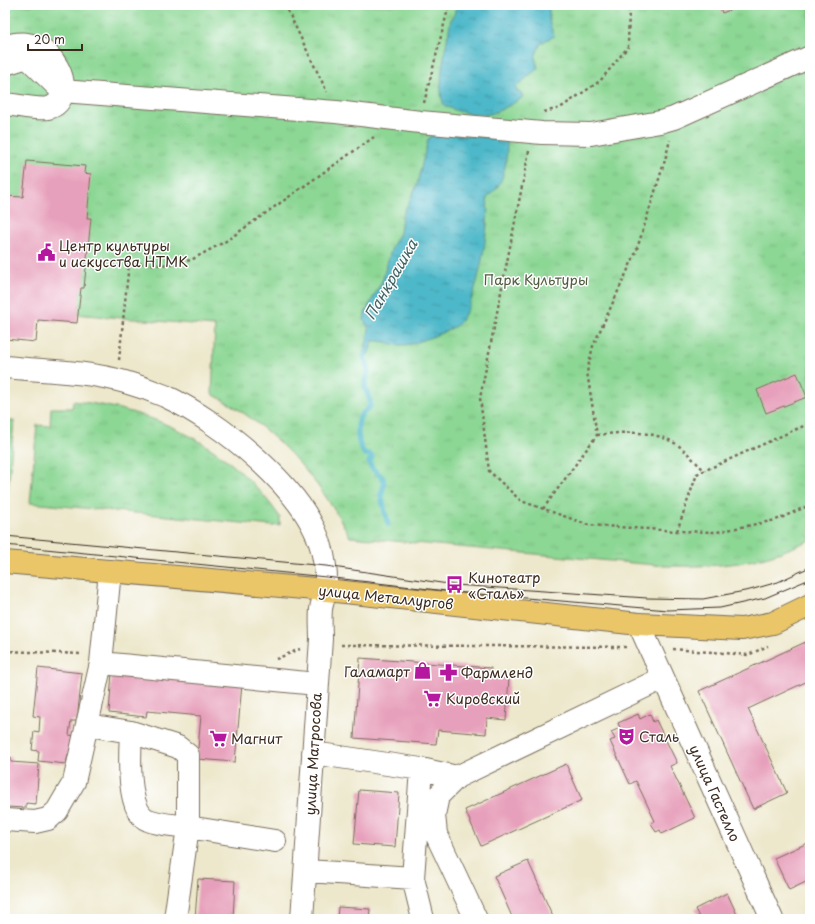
<svg xmlns="http://www.w3.org/2000/svg" width="815" height="924" font-family="'Playpen Sans',sans-serif">
<defs>
<pattern id="grass-tufts" width="24" height="20" patternUnits="userSpaceOnUse"><rect width="24" height="20" fill="#8cd794"/><path d="M3 7l-1-3M5 7V3M7 7l1-3M15 17l-1-3M17 17v-4M19 17l1-3" fill="none" stroke="#7ab97f"/></pattern>
<pattern id="water-ripples" width="26" height="14" patternUnits="userSpaceOnUse"><rect width="26" height="14" fill="#4db8c9"/><path d="M2 4q2-2 4 0t4 0M15 11q2-2 4 0t4 0" fill="none" stroke="#4196a3"/></pattern>
</defs>
<rect width="100%" height="100%" fill="#fff"/>
<filter id="ink" filterUnits="userSpaceOnUse"><feTurbulence type="fractalNoise" baseFrequency=".025" numOctaves="2"/><feDisplacementMap in="SourceGraphic" scale="8" xChannelSelector="R" yChannelSelector="G"/><feConvolveMatrix kernelMatrix="1 2 1 2 8 2 1 2 1" color-interpolation-filters="sRGB"/></filter>
<filter id="wash" filterUnits="userSpaceOnUse"><feTurbulence type="fractalNoise" baseFrequency=".012" numOctaves="4" result="noise"/><feDisplacementMap in="SourceGraphic" scale="16" xChannelSelector="R" yChannelSelector="G"/><feGaussianBlur stdDeviation="0.9" result="paint"/><feColorMatrix in="noise" values="0 0 0 0 0 0 0 0 0 0 0 0 0 0 0 0 0 1.4 0 .05"/><feComposite in="paint" operator="in"/></filter>
<g filter="url(#wash)">
<rect width="100%" height="100%" fill="#ede8cc"/>
<path fill="url(#grass-tufts)" stroke="#648059" d="M5 5H810V540C756 565 723 567 665 566L350 537C319 478 272 425 212 394L215 326 5 308Z
M73 401C156 409 232 447 280 517V525L273 526 30 503 37 425 50 426 51 408H72Z
M5 421H14L7 501 5 500Z"/>
<path fill="url(#water-ripples)" stroke="#447174" d="M456 5H549V21L554 36 541 43 535 57 538 68 516 87 517 91 522 94V98L519 100C510 105 500 111 490 114 478 116 454 112 444 105 435 88 448 39 451 18L454 16Z
M435 133 505 139C510 147 504 179 498 186 495 191 490 194 487 198 491 223 477 308 457 325 451 330 420 342 411 344 393 348 389 340 373 341L368 355 364 357 369 329 364 320 365 313 382 281 392 247 400 233 402 216 417 185 428 139Z"/>
<g fill="none" stroke-linecap="round" stroke-linejoin="round">
<path stroke="#4db8c9" stroke-width="5.5" d="M366 351 364 357C372 375 365 371 365 387 366 393 371 398 370 404 370 410 366 410 363 413 355 420 357 446 365 454H369L372 457 369 462 372 468 383 478 384 484 381 495 388 524"/>
</g>
<g id="blocks">
<path fill="#e7a0bb" d="M719 5H743L722 13Z
M27 161 85 166 84 173 91 174 87 218H91L84 288H81L77 323 38 320 36 342 5 339V196L23 197Z
M797 373 807 397 766 413 757 390Z
M810 640V680L748 709 787 793 753 809 699 691Z
M360 658 491 668 490 677 509 678 506 720 487 718 486 734 438 730 436 744 354 738Z
M38 668 82 673 77 721H71L69 735 76 736 74 755 68 754 66 764 38 761 39 751 32 750 34 731 39 732 40 717 33 716Z
M112 672 242 684 235 762 197 759 201 716 147 711 146 717 109 713Z
M638 714 640 719 650 714 653 722 656 720 677 763 670 766 695 818 662 834 660 830 656 832 651 823 655 821 636 781 630 784 610 741 615 739 611 732 620 728 618 723Z
M5 757H11V762L39 764 36 804 26 803V808L7 807V801L5 800Z
M566 764 582 800 481 846 465 810Z
M359 790 399 793 395 847 354 844Z
M810 842V880L789 890 774 858Z
M528 861 554 919H513L494 876Z
M198 879 235 881 233 919H195Z
M727 893 739 919H700L695 909Z
M338 907 370 909 369 919H337Z"/>
</g>
</g>
<g filter="url(#ink)">
<use href="#blocks" fill-opacity="0" stroke="#796c5b" stroke-width="1"/>
<g fill="none" stroke-linecap="round" stroke-linejoin="round">
<defs>
<path id="minor" d="M5 47C54 27 82 101 48 108 37 110 17 105 5 104
M5 64 27 57 62 91 336 112 420 122 542 133 591 134 660 122 674 118 810 57
M5 367C44 371 87 371 125 382 139 386 153 391 165 396 219 421 307 490 322 550 325 563 328 578 325 592 324 597 322 603 321 609 320 619 321 630 321 639L302 919
M639 624 772 919
M101 663 317 684
M88 725 131 732 178 747 188 755V827L275 841
M131 732C130 752 126 812 148 820 160 825 176 825 188 827L175 919
M313 753 421 769 457 777
M421 769 413 878 423 919
M5 820 35 822 48 819 57 811 74 782 101 663 110 571
M307 871 413 878
M476 919 436 834 434 815 438 796 457 777 663 678"/>
<path id="major" d="M5 562 326 590 639 624 742 629 773 623 810 605"/>
</defs>
<use href="#minor" stroke="#796c5b" stroke-width="24"/>
<use href="#major" stroke="#796c5b" stroke-width="24"/>
<path stroke="#796c5b" stroke-width="2.5" stroke-dasharray="3 3" stroke-linecap="butt" d="M285 5 327 92
M424 103 449 5
M544 112 560 108 600 81 628 47 629 5
M529 151 480 398 489 471 521 501 589 525 677 531 717 532 776 520 810 505
M119 360 129 263 162 265 191 260 226 241 374 137
M597 435C625 432 652 429 678 445 687 452 696 463 705 471
M543 509 597 435 587 372 593 346 636 252 665 160 670 140
M677 531 697 474 810 423
M341 645 628 647
M673 649 748 655 768 646
M5 651 83 654
M276 659 300 649"/>
<use href="#minor" stroke="#fff" stroke-width="22"/>
<use href="#major" stroke="#eac669" stroke-width="22"/>
<path stroke="#3b2a1e" stroke-width="1" d="M5 536 326 566 455 585 647 598 703 599 750 590 778 582 810 567
M5 545 326 577 455 592 668 610 720 608 765 598 810 579"/>
</g>
</g>
<defs>
<symbol id="civic-bare" viewBox="-9 -9 18 18"><path d="M-.6-6.5H3V-4.5H.6V-3L4-1V1h2V6H-6V1h2V-1L-.6-3ZM-1.2 2.5V6h2.4V2.5Z" fill="#b5179e" stroke="#fff" stroke-width="2.5" paint-order="stroke"/></symbol>
<symbol id="bus-bare" viewBox="-9 -9 18 18"><path d="M-5-6H5V4H4V6H2V4H-2V6H-4V4H-5ZM-3.5-4V0h7V-4ZM-3.5 1.2v1.5H-2V1.2ZM2 1.2v1.5H3.5V1.2Z" fill="#b5179e" stroke="#fff" stroke-width="2.5" paint-order="stroke"/></symbol>
<symbol id="shop-bare" viewBox="-9 -9 18 18"><path d="M-5-2.5h2.3a2.7 3.5 0 0 1 5.4 0H5L5.5 6h-11ZM-1.5-2.5h3a1.5 2.3 0 0 0-3 0Z" fill="#b5179e" stroke="#fff" stroke-width="2.5" paint-order="stroke"/></symbol>
<symbol id="pharmacy-bare" viewBox="-9 -9 18 18"><path d="M-2-6h4v4h4v4h-4v4h-4v-4h-4v-4h4Z" fill="#b5179e" stroke="#fff" stroke-width="2.5" paint-order="stroke"/></symbol>
<symbol id="supermarket-bare" viewBox="-9 -9 18 18"><path d="M-6-5.5h2.5l.6 2H6L4.5 2H-2.5L-4.4-4H-6ZM-1.5 3.2a1.3 1.3 0 1 0 .1 0ZM3 3.2a1.3 1.3 0 1 0 .1 0Z" fill="#b5179e" stroke="#fff" stroke-width="2.5" paint-order="stroke"/></symbol>
<symbol id="theatre-bare" viewBox="-9 -9 18 18"><path d="M-5-5.5Q0-4 5-5.5V0Q5 5 0 6Q-5 5-5 0ZM-3.3-2.5H-1v1.5H-3.3ZM1-2.5H3.3v1.5H1ZM-2.8 1Q0 5.5 2.8 1Z" fill="#b5179e" stroke="#fff" stroke-width="2.5" paint-order="stroke"/></symbol>
</defs>
<g fill-rule="evenodd">
<use href="#civic-bare" x="34" y="240" width="25" height="25"/>
<use href="#bus-bare" x="442" y="572" width="25" height="25"/>
<use href="#shop-bare" x="410" y="658" width="25" height="25"/>
<use href="#pharmacy-bare" x="436" y="660" width="25" height="25"/>
<use href="#supermarket-bare" x="420" y="686" width="25" height="25"/>
<use href="#theatre-bare" x="614" y="724" width="25" height="25"/>
<use href="#supermarket-bare" x="206" y="726" width="25" height="25"/>
</g>
<g text-anchor="middle" dominant-baseline="central" stroke-width="3" stroke-linejoin="round" paint-order="stroke">
<g font-size="14" fill="#3b2a1e" stroke="#fff" text-anchor="start">
<text x="59" y="245">Центр культуры<tspan x="59" dy="16">и искусства НТМК</tspan></text>
<text x="468" y="577">Кинотеатр<tspan x="468" dy="16">«Сталь»</tspan></text>
<text x="410" y="671" text-anchor="end">Галамарт</text>
<text x="461" y="672">Фармленд</text>
<text x="446" y="698">Кировский</text>
<text x="639" y="736">Сталь</text>
<text x="231" y="738">Магнит</text>
</g>
<g font-size="14" fill="#535e41" stroke="#fff">
<text x="536" y="279">Парк Культуры</text>
</g>
<g font-size="14" fill="#3b2a1e" stroke="#fff">
<text transform="translate(386 597) rotate(6)">улица Металлургов</text>
<text transform="translate(313 754) rotate(-87)">улица Матросова</text>
<text transform="translate(715 793) rotate(66)">улица Гастелло</text>
</g>
<g font-size="15" font-style="italic" fill="#426362" stroke="#fff">
<text transform="translate(390 279) rotate(-60)">Панкрашка</text>
</g>
</g>
<rect width="815" height="924" fill="none" stroke="#fff" stroke-width="20"/>
<path d="M28 44v6h54v-6" fill="none" stroke="#3b2a1e" stroke-width="2"/>
<text x="34" y="44" font-size="12" fill="#3b2a1e" stroke="#ffffff" stroke-width="3" paint-order="stroke">20 m</text>
</svg>
